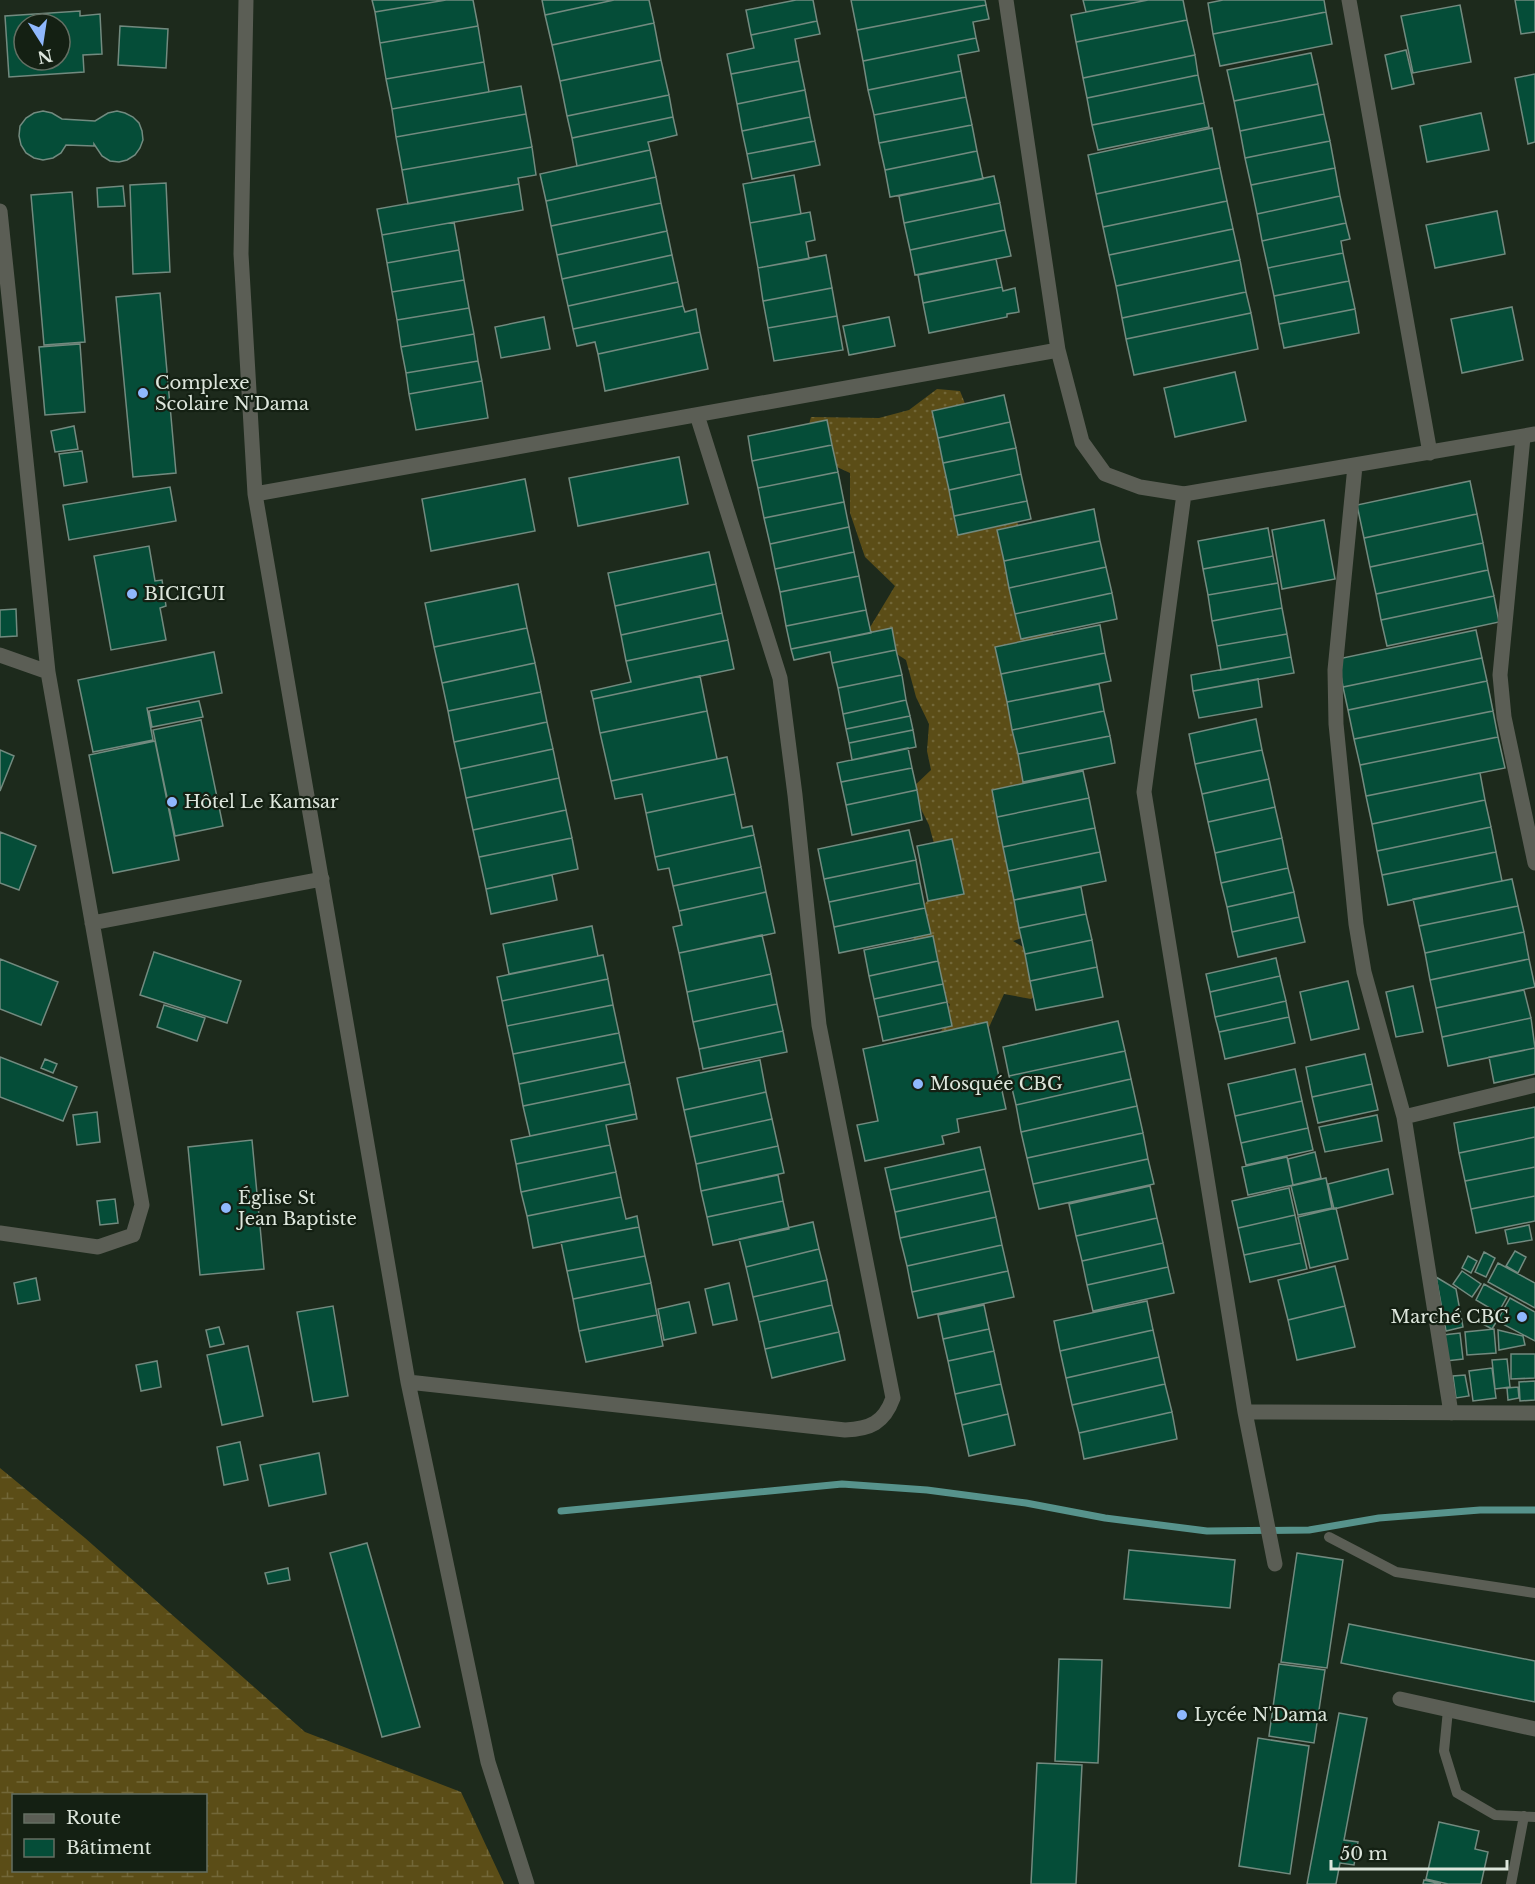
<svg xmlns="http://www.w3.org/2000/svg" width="1535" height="1884" font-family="'Libre Baskerville',serif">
<defs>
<pattern id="grass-dots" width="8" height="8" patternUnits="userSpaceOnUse" patternTransform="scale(1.5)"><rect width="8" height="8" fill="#5b4d17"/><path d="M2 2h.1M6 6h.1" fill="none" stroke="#726738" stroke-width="1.8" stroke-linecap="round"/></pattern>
<pattern id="wetland-marsh" width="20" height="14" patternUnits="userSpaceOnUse" patternTransform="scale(1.5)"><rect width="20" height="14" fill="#5b4d17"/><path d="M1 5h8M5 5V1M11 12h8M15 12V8" fill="none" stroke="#726738"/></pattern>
</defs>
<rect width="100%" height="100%" fill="#1d2a1c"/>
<path fill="url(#grass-dots)" d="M937 389 960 391 994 476 1028 544 1034 618 1068 646 1079 670 1063 694 1076 753 1072 783 1067 893 1044 930 1013 941 1043 959 1055 981 1031 999 1004 994 981 1045 941 1032 950 1004 920 991C915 961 905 927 927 901 932 896 940 892 946 888L929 825 911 789 931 770 927 751 929 724 916 697 906 660 866 634 895 586 865 557 850 513V473L802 451 811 417 879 418 909 410Z"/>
<path fill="url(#wetland-marsh)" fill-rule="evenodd" d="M0 1468 85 1538 305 1732 461 1792 504 1884H0ZM14 1796H206V1870H14Z"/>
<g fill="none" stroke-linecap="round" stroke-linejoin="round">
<path stroke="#57938c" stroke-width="7" d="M561 1511 842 1484 927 1490 1026 1503 1105 1518 1207 1531 1309 1530 1379 1518 1480 1510H1535"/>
</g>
<path fill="#054d38" stroke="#728a7f" stroke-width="1.5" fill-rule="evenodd" d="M372 0H446L375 12Z
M446 0H473L478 26 380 43 375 12Z
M542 0H614L545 15Z
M614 0H649L654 23 552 45 545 15Z
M796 0H813L817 21 751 35 746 10Z
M851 0H985L986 5 857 30Z
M1083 0H1148L1086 12Z
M1148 0H1183L1187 20 1076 42 1071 15Z
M1223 0H1324L1326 12 1213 34 1208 3Z
M1515 0H1535V32L1521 34Z
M986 5 989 19 973 22 976 38 863 61 857 30Z
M1460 5 1471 62 1413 73 1401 16Z
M80 11V16L100 14 102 54 83 55 84 72 9 77 5 16ZM24 24H60V60H24Z
M1326 12 1332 44 1220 66 1213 34Z
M1187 20 1195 55 1083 78 1076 42Z
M817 21 820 34 795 39 799 61 731 74 727 54 754 48 751 35Z
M654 23 661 60 560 81 552 45Z
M120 26 168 29 166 68 118 65Z
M478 26 484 62 386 79 380 43Z
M976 38 979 51 958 55 961 71 868 90 863 61Z
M1406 50 1414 84 1392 89 1385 55Z
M1311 53 1318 84 1234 101 1227 70Z
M1195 55 1198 75 1087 98 1083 78Z
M661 60 669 95 567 116 560 81Z
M799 61 805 90 737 104 731 74Z
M484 62 489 92 392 109 386 79Z
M961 71 966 97 874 115 868 90Z
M1535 74V142L1528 144 1515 78Z
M1198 75 1204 103 1092 125 1087 98Z
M1318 84 1324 114 1240 131 1234 101Z
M521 86 526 114 396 137 392 109Z
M805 90 810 117 742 131 737 104Z
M669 95 673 117 572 138 567 116Z
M966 97 972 125 879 143 874 115Z
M1204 103 1209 127 1098 150 1092 125Z
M43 111 52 113 62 119 95 121 108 113 117 111 125 113 133 117 139 123 142 131 143 140 140 148 135 155 127 160 119 162 110 161 102 156 94 144V146L66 145 61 153 53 158 43 160 34 158 26 153 21 145 19 136 20 126 26 118 34 113Z
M1481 113 1489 150 1427 162 1420 126Z
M526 114 532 147 402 170 396 137Z
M1324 114 1330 141 1245 158 1240 131Z
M673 117 677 135 648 142 650 150 577 166 572 138Z
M810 117 815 141 747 154 742 131Z
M972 125 977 151 885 170 879 143Z
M1212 128 1220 168 1096 194 1088 155Z
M815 141 820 165 752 179 747 154Z
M1330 141 1335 168 1251 185 1245 158Z
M532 147 536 175 518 178 519 184 408 204 402 170Z
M650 150 656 177 546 201 540 174Z
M977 151 983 179 890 197 885 170Z
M1220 168 1227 201 1103 227 1096 194Z
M1335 168 1340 196 1257 214 1251 185Z
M794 175 801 214 750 223 743 184Z
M994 176 1000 203 904 223 899 196Z
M656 177 661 203 551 226 546 201Z
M166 183 170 272 133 274 130 185Z
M519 184 523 210 382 235 377 209Z
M123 186 125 206 98 207 97 188Z
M72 192 85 342 44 345 31 195Z
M1340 196 1346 223 1262 241 1257 214Z
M1227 201 1233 229 1109 255 1103 227Z
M661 203 667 231 557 255 551 226Z
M1000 203 1005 230 910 250 904 223Z
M1497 211 1505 254 1435 268 1426 225Z
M810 212 815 240 806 242 809 259 758 268 750 223Z
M454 222 459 250 387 263 382 235Z
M1346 223 1350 239 1341 241 1343 253 1268 268 1262 241Z
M1233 229 1240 260 1116 286 1109 255Z
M1005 230 1011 256 915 275 910 250Z
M667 231 672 255 562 279 557 255Z
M459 250 464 280 392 292 387 263Z
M1343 253 1349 281 1274 296 1268 268Z
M672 255 678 282 568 306 562 279Z
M826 255 832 288 763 301 758 268Z
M996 259 1002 287 923 303 918 275Z
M1240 260 1246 292 1122 318 1116 286Z
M464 280 469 308 397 320 392 292Z
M1349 281 1355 309 1279 324 1274 296Z
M678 282 683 306 573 329 568 306Z
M1002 287 1003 291 1015 288 1019 312 1007 314V317L929 333 923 303Z
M832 288 837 316 768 328 763 301Z
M1246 292 1251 313 1126 339 1122 318Z
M160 293 176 473 133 477 116 297Z
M683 306 685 312 696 309 700 332 598 354 595 342 577 346 573 329Z
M1512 307 1523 360 1462 373 1451 319Z
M469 308 474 334 401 347 397 320Z
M1355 309 1359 333 1284 348 1279 324Z
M1251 313 1258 349 1134 375 1126 339Z
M837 316 843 350 774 361 768 328Z
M544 317 550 349 501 358 495 327Z
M889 317 895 346 849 355 843 326Z
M700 332 708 369 605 391 598 354Z
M474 334 478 361 406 373 401 347Z
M80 344 85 412 45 415 39 347Z
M478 361 482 381 409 394 406 373Z
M1235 372 1246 421 1175 437 1164 388Z
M482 381 488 418 416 430 409 394Z
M1004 395 1010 422 938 438 932 411Z
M827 420 832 445 752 461 748 436Z
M1010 422 1016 448 943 463 938 438Z
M74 426 78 449 55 452 51 431Z
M832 445 838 472 758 488 752 461Z
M1016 448 1021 474 949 490 943 463Z
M82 451 87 482 64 486 59 454Z
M679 457 688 504 578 526 569 478Z
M838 472 844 502 764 518 758 488Z
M1021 474 1027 501 954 516 949 490Z
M525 479 535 531 431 551 422 499Z
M1470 481 1477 514 1364 538 1357 505Z
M170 487 176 521 69 540 63 505Z
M1027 501 1031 519 958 535 954 516Z
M844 502 849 527 770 544 764 518Z
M1094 509 1100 541 1004 561 997 530Z
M1477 514 1483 543 1370 567 1364 538Z
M1324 520 1335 579 1282 589 1272 530Z
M849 527 854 552 775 569 770 544Z
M1268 528 1273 556 1203 569 1198 541Z
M1100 541 1106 567 1009 588 1004 561Z
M1483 543 1488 570 1376 594 1370 567Z
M149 546 155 581 162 580 166 606 160 608 166 640 111 650 94 556Z
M709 552 716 584 615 606 608 573Z
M854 552 859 576 780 592 775 569Z
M1273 556 1278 583 1208 595 1203 569Z
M1106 567 1112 593 1015 614 1009 588Z
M1488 570 1494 596 1381 620 1376 594Z
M859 576 866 610 786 626 780 592Z
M1278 583 1282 608 1212 621 1208 595Z
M518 584 527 628 434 647 425 603Z
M716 584 722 613 621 635 615 606Z
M1112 593 1117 619 1021 639 1015 614Z
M1494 596 1499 622 1387 646 1381 620Z
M1282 608 1287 634 1217 646 1212 621Z
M16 609 17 636 0 637V610Z
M866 610 871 633 791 649 786 626Z
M722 613 728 640 626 661 621 635Z
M1100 625 1105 653 1001 674 995 647Z
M527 628 535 663 442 683 434 647Z
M892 628 896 650 832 663 830 652 794 660 791 649Z
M1476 630 1482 658 1343 687 1338 659Z
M1287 634 1291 657 1221 670 1217 646Z
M728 640 734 669 593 699 591 691 631 682 626 661Z
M896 650 902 675 838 688 832 663Z
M214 652 222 693 147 708 153 740 93 752 78 680Z
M1105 653 1111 681 1007 702 1001 674Z
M1291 657 1294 673 1193 691 1191 675Z
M1482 658 1487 681 1348 710 1343 687Z
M535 663 541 692 448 711 442 683Z
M902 675 906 700 843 714 838 688Z
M700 676 707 711 600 733 593 699Z
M1258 679 1262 707 1199 718 1193 691Z
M1487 681 1493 711 1354 739 1348 710Z
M1099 684 1104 711 1012 730 1007 702Z
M541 692 547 722 454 742 448 711Z
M906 700 910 716 846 729 843 714Z
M199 701 203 717 152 727 149 711Z
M707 711 717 759 611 781 600 733Z
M1104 711 1110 736 1018 754 1012 730Z
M1493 711 1498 737 1360 765 1354 739Z
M910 716 913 730 849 743 846 729Z
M1256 719 1262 750 1195 764 1189 734Z
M201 720 223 826 175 836 153 730Z
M547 722 553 749 460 769 454 742Z
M913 730 916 747 852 760 849 743Z
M1110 736 1115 763 1023 782 1018 754Z
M1498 737 1505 768 1366 796 1360 765Z
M155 741 179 860 113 873 89 755Z
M908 748 912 768 841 782 837 763Z
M553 749 559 778 466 798 460 769Z
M0 750 14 756 0 791Z
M1262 750 1269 779 1202 794 1195 764Z
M727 757 735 794 646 813 642 794 615 799 611 781Z
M912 768 917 790 846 805 841 782Z
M1083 771 1089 798 997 817 992 790Z
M1480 773 1485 800 1372 824 1366 796Z
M559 778 566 810 473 830 466 798Z
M1269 779 1275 807 1208 822 1202 794Z
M917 790 922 820 852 835 846 805Z
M735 794 742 828 752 826 754 835 655 857 646 813Z
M1089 798 1095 828 1003 847 997 817Z
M1485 800 1491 827 1377 851 1372 824Z
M1275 807 1282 838 1215 853 1208 822Z
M566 810 572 838 479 857 473 830Z
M1491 827 1496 852 1382 875 1377 851Z
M1095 828 1100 852 1008 871 1003 847Z
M909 830 916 860 824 879 818 849Z
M0 832 36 846 19 890 0 883Z
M754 835 761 867 673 886 669 868 658 870 655 857Z
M572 838 578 869 486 889 479 857Z
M1282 838 1288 868 1221 883 1215 853Z
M952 839 964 894 928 901 917 846Z
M1100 852 1106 881 1014 900 1008 871Z
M1496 852 1502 881 1388 905 1382 875Z
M916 860 920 883 829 902 824 879Z
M761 867 766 892 679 911 673 886Z
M1288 868 1294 892 1227 907 1221 883Z
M552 875 557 900 491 914 486 889Z
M1512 879 1518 906 1419 926 1413 899Z
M920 883 925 908 834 927 829 902Z
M1081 887 1086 914 1019 928 1014 900Z
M766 892 775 933 679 953 673 927 682 925 679 911Z
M1294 892 1299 917 1232 932 1227 907Z
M1518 906 1524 932 1425 953 1419 926Z
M925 908 931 934 839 953 834 927Z
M1086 914 1092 940 1025 954 1019 928Z
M1299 917 1305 942 1238 957 1232 932Z
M592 926 598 956 509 974 503 944Z
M1524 932 1529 959 1430 980 1425 953Z
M762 935 771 974 687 992 679 953Z
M933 936 938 961 869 976 864 950Z
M1092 940 1097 967 1030 981 1025 954Z
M154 952 241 981 227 1023 140 995Z
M603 955 608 979 502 1001 497 977Z
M1276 958 1280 976 1210 992 1206 974Z
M0 959 58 982 41 1025 0 1009Z
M1529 959 1535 987 1436 1008 1430 980Z
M938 961 943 984 874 999 869 976Z
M1097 967 1103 997 1036 1010 1030 981Z
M771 974 777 1004 693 1022 687 992Z
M1280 976 1286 1001 1215 1017 1210 992Z
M608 979 613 1005 507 1026 502 1001Z
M1348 981 1359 1029 1311 1040 1300 992Z
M943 984 947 1002 878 1017 874 999Z
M1413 986 1423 1032 1396 1037 1386 992Z
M1524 990 1531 1018 1442 1037 1436 1008Z
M1286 1001 1289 1017 1219 1032 1215 1017Z
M947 1002 952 1026 883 1041 878 1017Z
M777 1004 783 1031 699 1049 693 1022Z
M164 1005 205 1018 197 1041 157 1027Z
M613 1005 619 1033 513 1054 507 1026Z
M1289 1017 1295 1043 1225 1059 1219 1032Z
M1531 1018 1535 1048 1448 1066 1442 1037Z
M1118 1021 1125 1051 1009 1076 1003 1047Z
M987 1022 1006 1109 957 1119 959 1132 942 1136 944 1144 865 1161 857 1125 878 1121 863 1049Z
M783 1031 787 1052 703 1069 699 1049Z
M619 1033 625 1062 519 1084 513 1054Z
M1535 1048V1074L1494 1083 1489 1057Z
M1125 1051 1131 1079 1016 1105 1009 1076Z
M1365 1054 1372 1084 1312 1097 1306 1067Z
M0 1057 77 1087 63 1121 0 1097Z
M45 1059 57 1064 53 1073 41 1068Z
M760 1060 766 1092 684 1110 677 1078Z
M625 1062 630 1084 523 1106 519 1084Z
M1295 1069 1302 1101 1235 1116 1228 1084Z
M1131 1079 1137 1106 1021 1132 1016 1105Z
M630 1084 636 1114 530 1136 523 1106Z
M1372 1084 1378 1110 1318 1123 1312 1097Z
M766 1092 772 1119 690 1137 684 1110Z
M1302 1101 1308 1128 1241 1143 1235 1116Z
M1137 1106 1143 1133 1027 1158 1021 1132Z
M1535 1107V1137L1459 1153 1454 1123Z
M97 1112 100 1142 77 1145 73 1115Z
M636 1114 637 1119 606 1125 610 1145 516 1164 511 1140Z
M1377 1115 1382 1141 1325 1152 1319 1127Z
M772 1119 778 1146 696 1164 690 1137Z
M1308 1128 1313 1150 1246 1165 1241 1143Z
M1143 1133 1148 1159 1033 1184 1027 1158Z
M1535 1137V1167L1465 1181 1459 1153Z
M252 1140 264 1269 200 1275 188 1147Z
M610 1145 616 1172 521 1192 516 1164Z
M778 1146 784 1173 701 1191 696 1164Z
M980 1147 985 1169 890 1190 885 1168Z
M1315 1152 1321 1178 1293 1185 1288 1159Z
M1287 1157 1293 1185 1248 1195 1242 1167Z
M1148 1159 1154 1184 1039 1209 1033 1184Z
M1535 1167V1196L1471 1209 1465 1181Z
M985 1169 990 1191 895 1212 890 1190Z
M1388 1169 1393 1194 1334 1209 1328 1184Z
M616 1172 621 1197 527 1216 521 1192Z
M778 1175 783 1201 707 1217 701 1191Z
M1326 1178 1332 1208 1298 1215 1291 1186Z
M1150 1186 1157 1218 1076 1236 1069 1204Z
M1289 1188 1295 1215 1238 1228 1232 1201Z
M990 1191 996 1217 900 1238 895 1212Z
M1535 1196V1221L1476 1233 1471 1209Z
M621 1197 626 1219 637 1216 639 1227 533 1248 527 1216Z
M115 1199 118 1223 100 1225 97 1201Z
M783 1201 789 1229 713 1245 707 1217Z
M1336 1208 1348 1259 1310 1268 1298 1217Z
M1295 1215 1301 1243 1244 1255 1238 1228Z
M996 1217 1002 1245 907 1266 900 1238Z
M1157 1218 1163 1243 1082 1261 1076 1236Z
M813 1222 819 1249 746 1267 739 1239Z
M1529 1225 1532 1240 1508 1244 1505 1230Z
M639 1227 645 1256 567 1271 561 1242Z
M1163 1243 1168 1267 1087 1285 1082 1261Z
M1301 1243 1307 1269 1250 1282 1244 1255Z
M1002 1245 1008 1271 912 1292 907 1266Z
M819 1249 827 1280 753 1297 746 1267Z
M1515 1251 1526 1257 1518 1273 1506 1266Z
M1484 1252 1495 1258 1486 1277 1475 1272Z
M645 1256 651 1283 573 1299 567 1271Z
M1468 1256 1477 1261 1471 1273 1462 1268Z
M1498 1263 1535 1283V1308L1488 1282Z
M1335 1266 1345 1306 1288 1320 1278 1280Z
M1168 1267 1174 1293 1093 1311 1087 1285Z
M1008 1271 1014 1297 918 1318 912 1292Z
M1462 1271 1481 1284 1472 1297 1453 1284Z
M1436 1277 1456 1289 1463 1327 1446 1331Z
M36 1278 40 1300 18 1304 14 1283Z
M827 1280 832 1305 759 1322 753 1297Z
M651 1283 657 1315 579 1331 573 1299Z
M729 1283 737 1320 713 1325 705 1289Z
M1484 1284 1507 1297 1498 1313 1476 1300Z
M1510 1298 1535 1312V1341L1497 1321Z
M1147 1301 1153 1330 1060 1351 1054 1321Z
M689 1302 696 1333 664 1340 658 1309Z
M832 1305 839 1332 765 1349 759 1322Z
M984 1305 989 1329 943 1339 938 1315Z
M333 1306 348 1396 313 1402 297 1312Z
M1345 1306 1355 1347 1297 1360 1288 1320Z
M1485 1312 1498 1319 1492 1329 1479 1322Z
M657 1315 663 1346 586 1362 579 1331Z
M219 1327 224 1344 210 1347 206 1330Z
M989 1329 994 1351 948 1361 943 1339Z
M1494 1329 1496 1353 1467 1355 1465 1332Z
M1153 1330 1159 1357 1066 1378 1060 1351Z
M1498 1330 1523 1336 1525 1345 1499 1350Z
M839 1332 845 1360 772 1378 765 1349Z
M1460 1333 1463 1359 1446 1361 1443 1335Z
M248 1346 263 1416 222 1425 207 1355Z
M994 1351 1001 1384 955 1394 948 1361Z
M1511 1354H1535V1378L1511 1379Z
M1159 1357 1165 1384 1072 1405 1066 1378Z
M1507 1359 1510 1387 1495 1389 1492 1360Z
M157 1361 161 1387 141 1391 136 1365Z
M1492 1368 1496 1398 1473 1401 1469 1371Z
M1465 1375 1469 1396 1456 1398 1453 1376Z
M1535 1381V1400L1520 1401 1519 1382Z
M1001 1384 1008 1414 962 1425 955 1394Z
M1165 1384 1172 1412 1079 1433 1072 1405Z
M1518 1387 1519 1398 1508 1400 1507 1388Z
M1172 1412 1177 1439 1084 1459 1079 1433Z
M1008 1414 1015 1445 969 1456 962 1425Z
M240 1442 248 1480 224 1485 217 1447Z
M319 1453 326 1494 269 1506 260 1465Z
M367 1543 420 1727 382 1737 330 1553Z
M1129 1550 1235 1560 1230 1608 1124 1599Z
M1297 1553 1343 1560 1327 1668 1281 1662Z
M288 1568 290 1580 268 1584 265 1573Z
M1349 1624 1535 1661V1702L1341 1663Z
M1059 1659 1102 1660 1098 1763 1055 1761Z
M1279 1664 1325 1670 1314 1743 1269 1736Z
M1339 1713 1367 1718 1344 1840 1358 1842 1354 1865 1340 1863 1336 1884H1307Z
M1258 1738 1309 1746 1290 1874 1239 1866Z
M1037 1763 1082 1765 1076 1884H1031Z
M1439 1822 1479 1831 1475 1849 1488 1852 1481 1884H1448L1426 1879Z
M1424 1880 1441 1884H1423Z"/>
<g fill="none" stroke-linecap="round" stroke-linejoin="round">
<path stroke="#5b5e55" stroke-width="10" d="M1329 1537 1396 1572 1535 1593
M1448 1710 1444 1751 1457 1793 1495 1815 1535 1817
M1511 1884 1524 1816"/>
<path stroke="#5b5e55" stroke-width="15" d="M246 0 241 254 255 494 408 1382 488 1762 527 1884
M1006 0 1058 350 1082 442 1105 474 1140 487 1184 494 1535 434
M1349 0 1430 453
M0 211 48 672 142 1205 133 1235 98 1247 0 1233
M1523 437 1500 675 1504 717 1535 863
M1355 466 1335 670 1336 724 1356 924 1364 972 1404 1117 1451 1413
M255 494 1058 350
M1184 494 1144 792 1245 1412 1275 1564
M0 655 48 672
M92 923 322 879
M1404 1117 1535 1085
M408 1382 845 1430C870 1429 884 1423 893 1398L819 1025 795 795 780 678 697 415
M1245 1412 1535 1413
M1400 1699 1535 1729"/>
</g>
<g fill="#8fb8fd" stroke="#142013" stroke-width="2">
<circle cx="143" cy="393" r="6"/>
<circle cx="132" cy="594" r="6"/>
<circle cx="172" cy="802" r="6"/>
<circle cx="918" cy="1084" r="6"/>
<circle cx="226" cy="1208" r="6"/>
<circle cx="1522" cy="1317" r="6"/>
<circle cx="1182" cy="1715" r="6"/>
</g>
<g text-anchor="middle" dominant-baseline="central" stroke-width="4.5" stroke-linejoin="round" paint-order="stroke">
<g font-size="18" fill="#dde6dc" stroke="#142013" text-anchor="start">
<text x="155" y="383">Complexe<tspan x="155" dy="21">Scolaire N'Dama</tspan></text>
<text x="144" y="594">BICIGUI</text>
<text x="184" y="802">Hôtel Le Kamsar</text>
<text x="930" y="1084">Mosquée CBG</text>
<text x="238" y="1198">Église St<tspan x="238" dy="21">Jean Baptiste</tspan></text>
<text x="1510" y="1317" text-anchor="end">Marché CBG</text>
<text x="1194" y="1715">Lycée N'Dama</text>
</g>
</g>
<rect x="12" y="1794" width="195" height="78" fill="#142013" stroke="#646f63" stroke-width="1.5"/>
<rect x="24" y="1814" width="30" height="9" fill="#5b5e55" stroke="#646f63" stroke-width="1.5"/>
<text x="66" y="1824" font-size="18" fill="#dde6dc">Route</text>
<rect x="24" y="1839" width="30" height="18" fill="#054d38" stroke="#646f63" stroke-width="1.5"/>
<text x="66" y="1854" font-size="18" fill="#dde6dc">Bâtiment</text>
<g transform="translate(42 42) rotate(168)"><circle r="28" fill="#142013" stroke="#646f63" stroke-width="1.5"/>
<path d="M0-4.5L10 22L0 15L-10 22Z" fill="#8fb8fd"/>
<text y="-9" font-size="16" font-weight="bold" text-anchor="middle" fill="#dde6dc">N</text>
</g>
<path d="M1331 1860v9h176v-9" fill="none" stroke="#dde6dc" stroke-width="3"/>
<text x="1340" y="1860" font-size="18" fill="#dde6dc" stroke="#142013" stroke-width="4.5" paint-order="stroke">50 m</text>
</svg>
